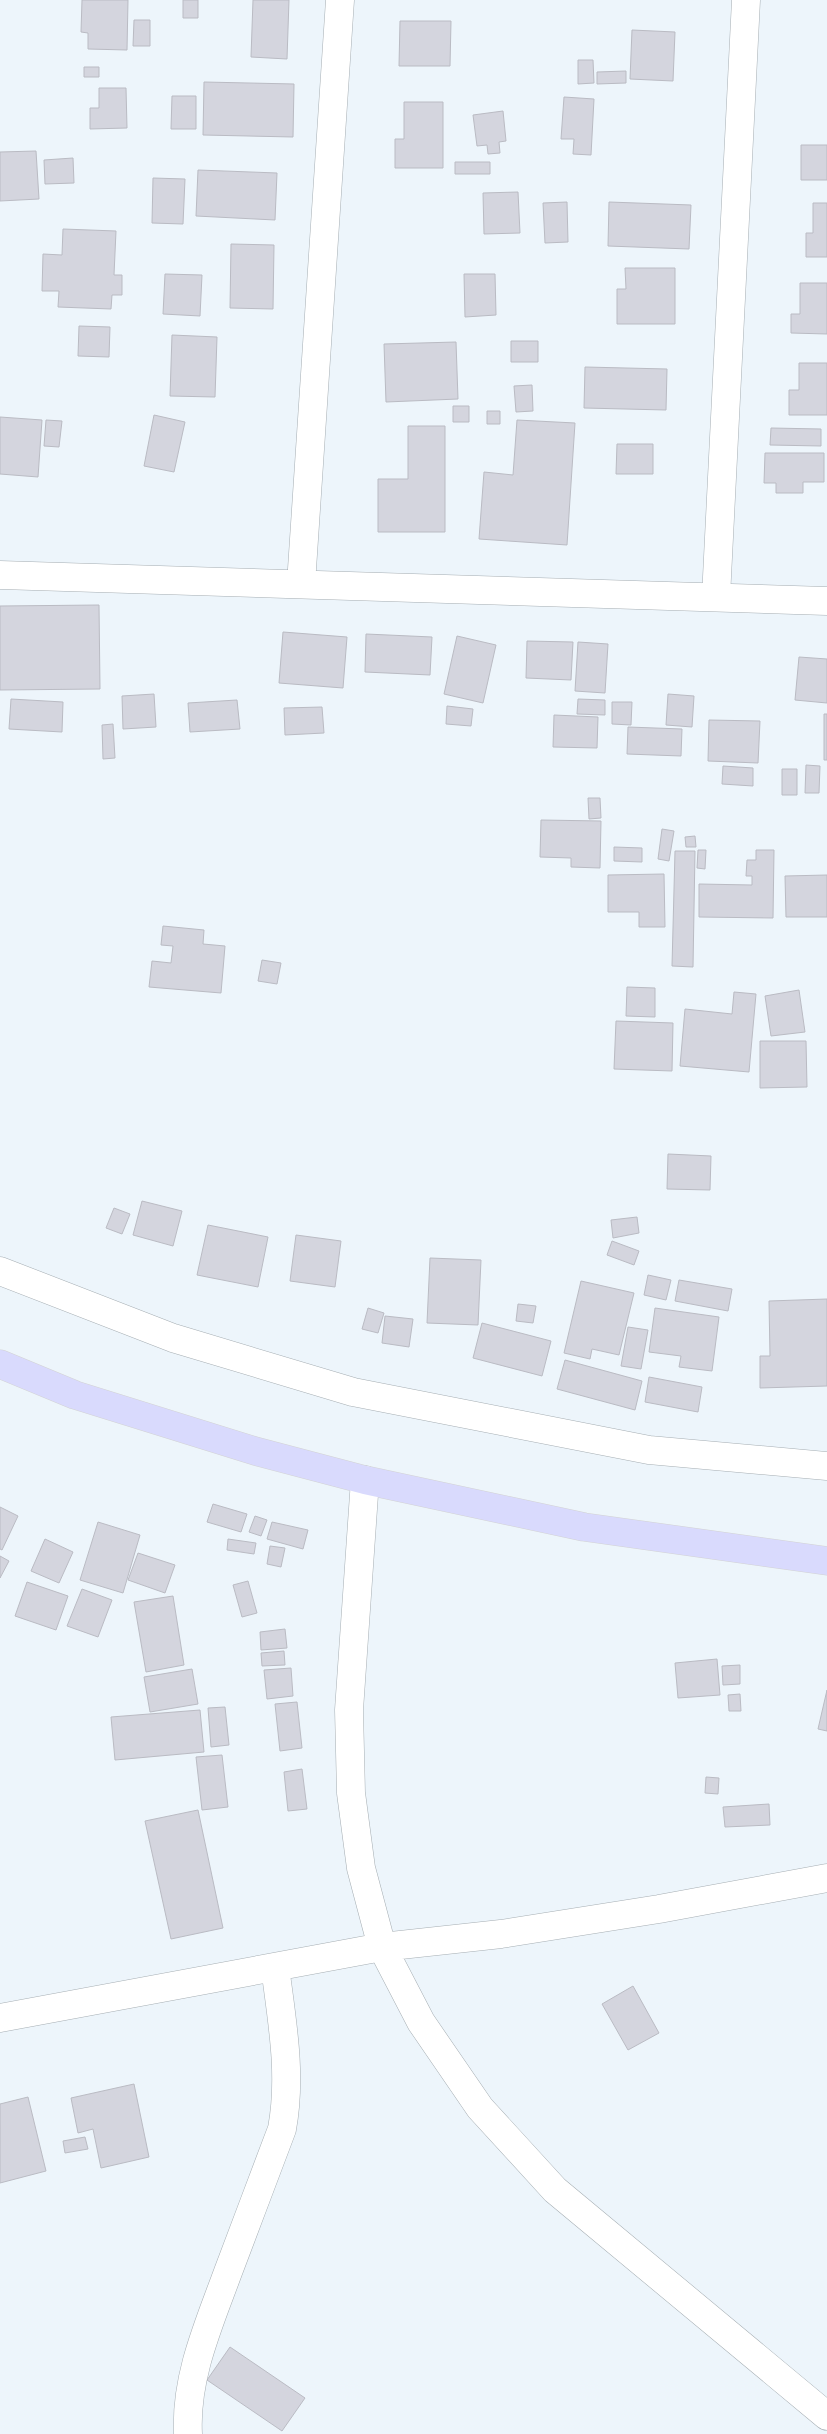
<svg xmlns="http://www.w3.org/2000/svg" width="827" height="2434" font-family="'Zilla Slab',serif">
<rect width="100%" height="100%" fill="#edf5fb"/>
<path fill="#d4d5de" stroke="#babbc3" d="M82 0H128L127 50 88 49V33L81 32Z
M183 0H198V18H183Z
M253 0H289L287 59 251 57Z
M134 20H150V46H133Z
M400 21H451L450 66H399Z
M632 30 675 32 673 81 630 79Z
M578 60H593L594 83 578 84Z
M84 67H99V77H84Z
M626 71V83L597 84V72Z
M204 82 294 84 293 137 203 135Z
M99 88H126L127 128 90 129V108H99Z
M172 96H196V129H171Z
M564 97 594 99 591 155 573 154 574 139H561Z
M404 102H443V168H395V139H404Z
M503 111 506 141 499 142 500 153 488 154 487 145 477 146 473 115Z
M801 145H827V180H801Z
M36 151 39 199 0 201V152Z
M73 158 74 183 45 184 44 160Z
M455 162H490V174H455Z
M198 170 277 173 275 220 196 216Z
M153 178 185 179 183 224 152 223Z
M518 192 520 233 484 234 483 193Z
M567 202 568 242 545 243 543 203Z
M609 202 691 205 689 249 608 246Z
M813 203H827V257H806V233H813Z
M63 229 116 231 114 275H122V295H112L111 309 58 307 59 291H42L43 254 62 255Z
M231 244 274 245 273 309 230 308Z
M625 268H675V324H617V289H626Z
M165 274 202 275 200 316 163 314Z
M464 274H495L496 315 465 317Z
M800 283H827V334L791 333V314H800Z
M79 326 110 327 109 357 78 356Z
M172 335 217 337 215 397 170 396Z
M511 341H538V362H511Z
M456 342 458 399 386 402 384 344Z
M799 363H827V415H789V390H799Z
M585 367 667 369 666 410 584 408Z
M532 385 533 411 516 412 514 386Z
M453 406H469V422H453Z
M487 411H500V424H487Z
M154 415 185 422 174 472 144 466Z
M0 417 42 420 38 477 0 474Z
M46 420 62 421 59 447 44 446Z
M517 420 575 423 567 545 479 539 484 472 513 475Z
M408 426H445V532H378V479H408Z
M771 428 821 429V446L770 445Z
M617 444H653V474H616Z
M765 453H824V482H803V493H776V483H764Z
M99 605 100 689 0 690V606Z
M283 632 347 637 343 688 279 683Z
M366 634 432 637 430 675 365 672Z
M457 636 496 645 483 703 444 694Z
M527 641 573 642 571 680 526 678Z
M578 642 608 644 605 693 575 691Z
M799 657 827 659V703L795 700Z
M154 694 156 727 123 729 122 696Z
M668 694 694 696 692 727 666 725Z
M11 699 63 702 62 732 9 729Z
M578 699 605 700V715L577 714Z
M237 700 240 729 190 732 188 703Z
M612 702H632L631 725 612 724Z
M447 706 473 709 471 726 446 724Z
M322 707 324 733 285 735 284 708Z
M824 714H827V760H824Z
M554 715 598 717 597 748 553 747Z
M709 720 760 721 758 763 708 761Z
M113 724 115 758 103 759 102 725Z
M628 727 682 729 681 756 627 754Z
M806 765 820 766 819 793H805Z
M723 766 753 768V786L722 784Z
M782 769H797V795H782Z
M588 798H600L601 818 589 819Z
M541 820 601 821 600 868 571 867V858L540 857Z
M662 829 674 831 669 861 658 859Z
M695 836 696 847H686L685 837Z
M614 847 642 848V862L614 861Z
M698 850H706L705 869 697 868Z
M756 850H774L773 918 699 917V884L752 885V876H746L747 860H756Z
M675 851H695L693 967 672 966Z
M664 874 665 927H639V912H608V875Z
M827 875V917H786L785 876Z
M163 926 204 930 203 944 225 946 221 993 149 987 152 961 171 963 173 946 161 945Z
M262 960 281 963 277 984 258 981Z
M627 987 655 988V1017L626 1016Z
M799 990 805 1032 771 1036 765 996Z
M734 992 756 994 749 1072 680 1066 685 1009 732 1014Z
M616 1021 673 1023 672 1071 614 1069Z
M760 1041H806L807 1087 760 1088Z
M668 1154 711 1156 710 1190 667 1189Z
M142 1201 182 1211 173 1246 133 1235Z
M114 1208 130 1214 122 1234 106 1228Z
M637 1217 639 1233 613 1238 611 1220Z
M208 1225 268 1237 258 1287 197 1275Z
M296 1235 341 1241 335 1287 290 1281Z
M612 1241 639 1251 634 1265 607 1255Z
M430 1258 481 1260 478 1325 427 1323Z
M648 1275 671 1280 666 1300 644 1295Z
M679 1280 732 1289 728 1311 675 1301Z
M581 1281 634 1293 619 1355 592 1349 590 1359 564 1353Z
M827 1299V1386L760 1388V1356H770L769 1301Z
M518 1304 536 1306 533 1323 516 1321Z
M368 1308 384 1313 378 1333 362 1329Z
M655 1308 719 1317 712 1371 679 1367 681 1356 649 1352Z
M385 1316 413 1319 409 1347 382 1343Z
M482 1323 551 1341 542 1376 473 1358Z
M628 1327 648 1330 641 1369 621 1366Z
M565 1360 642 1381 635 1410 557 1389Z
M649 1377 702 1387 698 1412 645 1402Z
M213 1504 247 1514 241 1532 207 1522Z
M0 1507 18 1516 2 1550 0 1549Z
M255 1516 267 1520 261 1536 249 1532Z
M98 1522 140 1535 123 1593 80 1580Z
M272 1522 308 1530 303 1549 267 1539Z
M45 1539 73 1552 59 1583 31 1571Z
M228 1539 256 1543 254 1554 227 1550Z
M270 1546 285 1548 281 1567 267 1564Z
M138 1553 175 1565 165 1593 128 1580Z
M0 1556 9 1561 0 1578Z
M248 1581 257 1613 242 1617 233 1585Z
M27 1582 68 1596 56 1630 15 1616Z
M82 1589 112 1600 98 1637 67 1626Z
M173 1596 184 1665 146 1672 134 1602Z
M285 1629 287 1648 261 1650 260 1632Z
M284 1651 285 1665 262 1666 261 1653Z
M717 1659 720 1695 678 1698 675 1663Z
M740 1665V1684L723 1685 722 1666Z
M291 1668 293 1696 267 1699 264 1670Z
M192 1669 198 1704 150 1712 144 1677Z
M827 1690V1731L818 1729Z
M740 1694 741 1711H729L728 1695Z
M297 1702 302 1748 280 1751 275 1704Z
M225 1707 229 1745 211 1747 208 1708Z
M200 1710 204 1752 115 1760 111 1717Z
M222 1755 228 1807 202 1810 196 1757Z
M302 1769 307 1809 288 1811 284 1772Z
M706 1777 719 1778 718 1794 705 1793Z
M769 1804 770 1825 725 1827 723 1807Z
M198 1810 223 1928 171 1939 145 1821Z
M633 1986 659 2033 628 2050 602 2004Z
M134 2084 149 2157 101 2168 93 2129 78 2133 71 2098Z
M28 2097 46 2171 0 2183V2104Z
M85 2137 88 2149 65 2153 63 2141Z
M230 2347 305 2398 282 2431 207 2380Z"/>
<g fill="none" stroke-linecap="round" stroke-linejoin="round">
<defs>
<path id="minor" d="M0 575 827 601
M301 584 340 0
M716 597 746 0
M0 1271 173 1338 353 1392 649 1450 827 1466
M365 1480 349 1710 351 1793 361 1868 382 1947 421 2022 480 2108 555 2190 827 2416
M0 2018 382 1947 501 1934 659 1909 827 1878
M188 2434C185 2377 209 2324 228 2272 246 2224 264 2177 282 2129 292 2075 282 2021 275 1967"/>
<path id="major" d="M0 1364 75 1395 255 1451 365 1480 584 1527 827 1561"/>
</defs>
<use href="#minor" stroke="#a6aeb3" stroke-width="29"/>
<use href="#major" stroke="#d3d3d4" stroke-width="29"/>
<use href="#minor" stroke="#fff" stroke-width="28"/>
<use href="#major" stroke="#d9dafd" stroke-width="28"/>
</g>
</svg>
